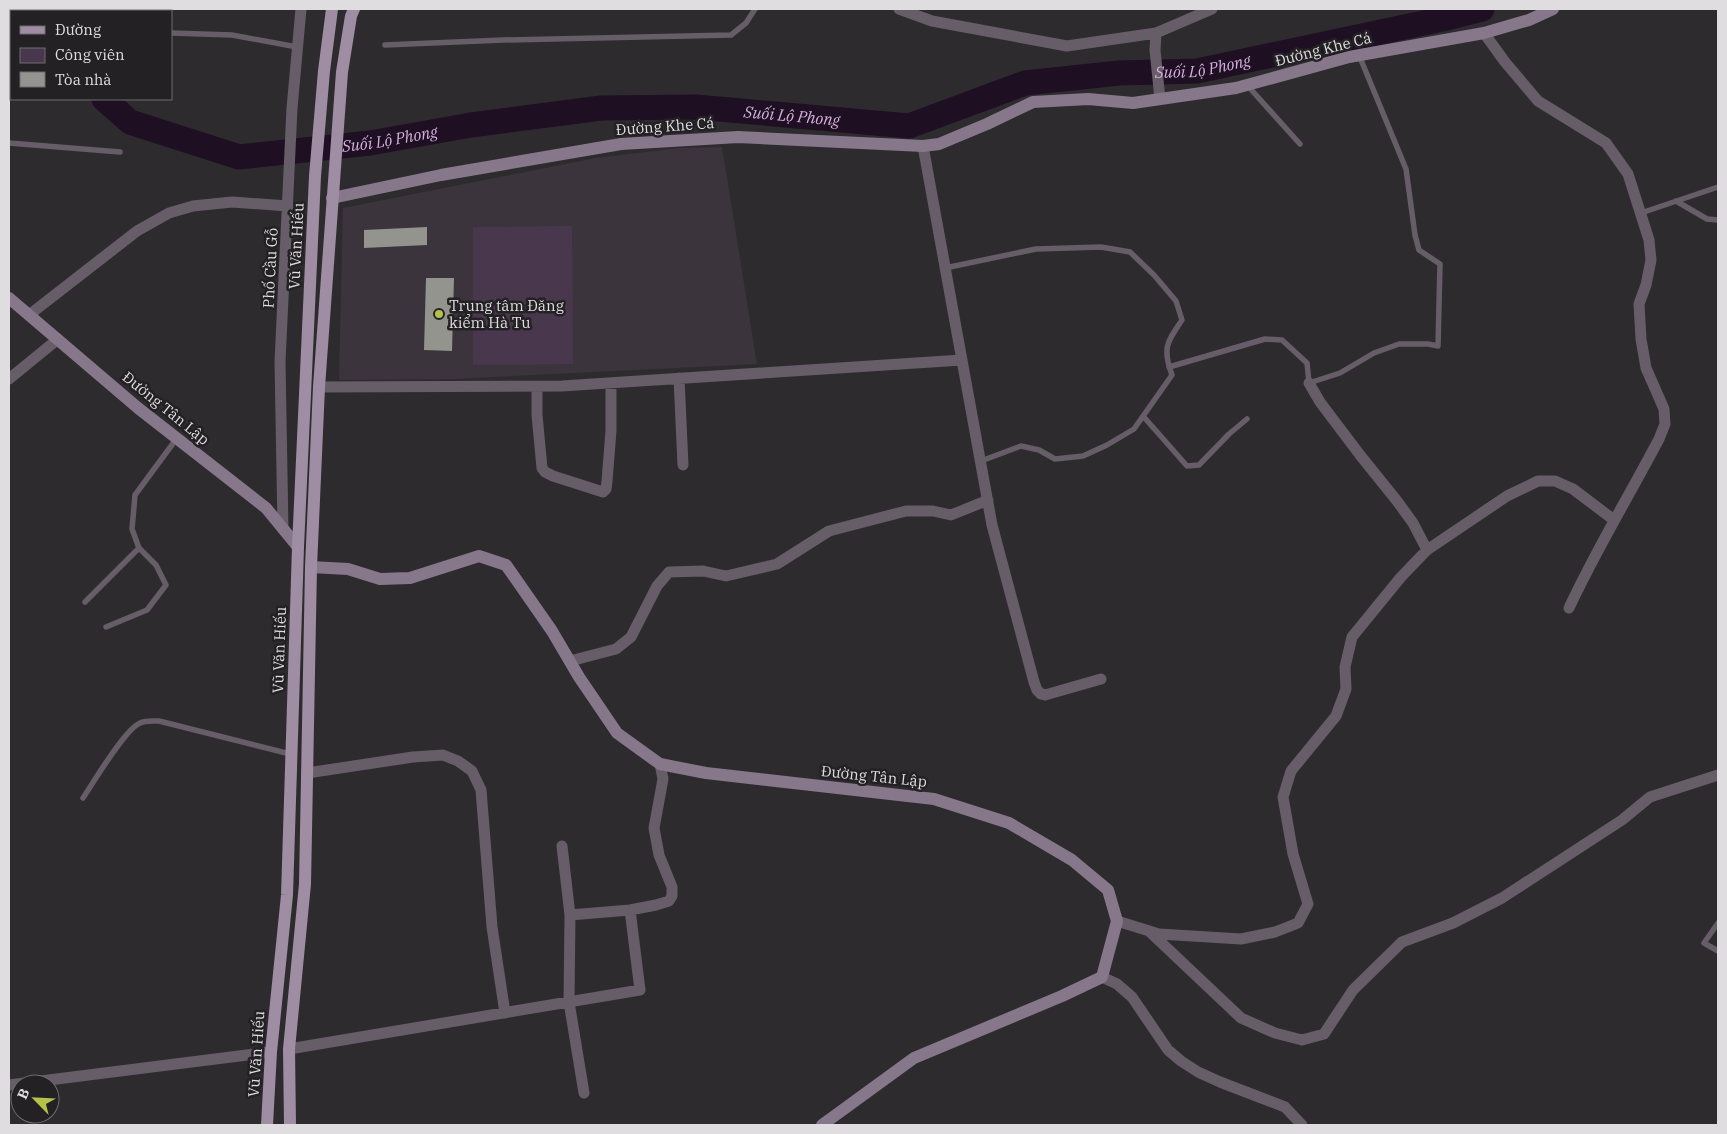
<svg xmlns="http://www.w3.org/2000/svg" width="1727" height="1134" font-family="'IBM Plex Serif',serif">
<rect width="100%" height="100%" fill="#2e2b2f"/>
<path fill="#3b343c" d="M722 147 757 364 454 379 339 380 343 208 596 158 679 148Z"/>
<path fill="#49384d" d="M572 226 573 364 473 365V227Z"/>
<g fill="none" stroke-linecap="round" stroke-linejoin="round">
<g stroke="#1f0f23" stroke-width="25">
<path d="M9 41 11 40"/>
<path id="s1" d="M104 99 130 122 239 157 370 143 471 125 601 108 696 107 909 126 1025 83 1119 73 1197 71 1442 19 1482 9"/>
</g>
</g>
<path fill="#93948e" d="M427 227V245L364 248V230Z
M426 278H454L452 351 424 350Z"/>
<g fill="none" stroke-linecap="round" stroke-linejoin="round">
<path stroke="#665d68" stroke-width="5.5" d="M171 33 232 35 297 47
M385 45 503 40 731 35 746 23 755 9
M9 60 11 56
M1247 85 1300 144
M9 143 120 152
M1676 201 1707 219 1718 220
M1641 213 1718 187
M945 268 1036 249 1101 247 1130 252 1154 275 1176 301 1182 320C1167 342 1162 348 1172 375L1134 429 1107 445 1083 456 1055 459 1039 450 1021 446 981 461
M1169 367 1265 339 1282 340 1307 363 1309 383 1340 373 1374 353 1399 344H1428L1438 346 1440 264 1419 250 1415 235 1406 169 1359 55
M1143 416 1187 466 1199 465 1229 434 1247 419
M85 602 139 548
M106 627 147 610 166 585 156 565 139 548 132 529 135 495 177 438
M83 798C93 783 125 729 140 723 146 720 153 721 159 721L290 754
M1718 923 1704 943 1718 951"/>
<path stroke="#665d68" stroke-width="11" d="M899 9 932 21 1067 46 1156 33 1212 9
M22 11 25 9
M9 17H11
M1156 33 1155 50 1160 99
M1484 33 1505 62 1538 101 1606 143 1628 174 1649 240 1651 260 1646 285 1639 304 1641 339 1646 368 1664 409 1665 424 1659 439C1629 496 1596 550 1569 608
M923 146 992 525 1034 682 1037 690 1041 694 1045 695 1101 679
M29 315 137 231 169 213 193 206 232 202 288 206
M679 378 683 465
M9 379 58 339
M1309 383 1320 402 1360 455 1397 501 1413 523 1427 550
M319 387 562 386 962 360
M537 387V415L542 468 545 472 553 476 603 492 606 489 607 481 611 431V383
M283 529 280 362 292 108 301 9
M570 661 616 649 631 637 657 586 669 572 703 571 726 576 777 564 829 531 906 511H933L951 515 988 500
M307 773 413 757 443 755 458 761 472 771 481 790 492 927 505 1013
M562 846 570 915 569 1002 584 1093
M570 915 630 910 656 905 669 901 672 896V887L659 855 654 828 663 779 660 764
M1117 921 1159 934 1241 939 1275 932 1298 923 1308 904 1293 854 1283 797 1291 771 1336 716 1346 689 1345 667 1352 637 1401 577 1427 550 1507 496 1538 481H1555L1573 489 1614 520
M1150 932 1241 1018 1275 1033 1302 1040 1324 1034 1353 990 1402 942 1453 923 1502 898 1622 820 1650 797 1718 775
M1102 977 1117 984 1132 997 1168 1050 1181 1061 1198 1072 1220 1082 1285 1107 1302 1125
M289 1049 640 990 630 910
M9 1085 271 1052"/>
<path stroke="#86788a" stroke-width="12" d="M332 198 441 175 621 144 738 137 923 146 939 144 987 124 1033 102 1088 99 1133 103 1236 88 1349 57 1484 33 1529 20 1553 9
M9 298 138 408 266 508 298 547
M311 567 348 569 380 579 410 578 479 556 506 565 552 631 579 677 617 733 660 764 706 773 934 799 1009 823 1072 860 1108 890 1117 921 1102 977 1062 996 914 1058 822 1125"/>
<path stroke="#9f8da3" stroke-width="12" d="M267 1125 271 1052 287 895 298 547 315 176 324 71 332 9
M290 1125 289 1049 305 884 311 567 319 387 342 72 351 16 354 9"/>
</g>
<circle fill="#b5c249" stroke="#242125" stroke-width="2" cx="439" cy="314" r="5"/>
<g text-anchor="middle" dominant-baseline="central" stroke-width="5" stroke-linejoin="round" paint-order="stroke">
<g font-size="15" fill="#dfdddf" stroke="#242125">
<text transform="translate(1323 49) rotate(-14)">Đường Khe Cá</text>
<text transform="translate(665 126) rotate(-4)">Đường Khe Cá</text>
<text transform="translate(296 246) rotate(-87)">Vũ Văn Hiếu</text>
<text transform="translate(270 268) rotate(-87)">Phố Cầu Gỗ</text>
<text transform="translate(166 408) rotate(39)">Đường Tân Lập</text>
<text transform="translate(279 650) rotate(-88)">Vũ Văn Hiếu</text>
<text transform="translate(874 776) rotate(6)">Đường Tân Lập</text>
<text transform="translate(256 1054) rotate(-86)">Vũ Văn Hiếu</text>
</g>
<g font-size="15" fill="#dfdddf" stroke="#242125" text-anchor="start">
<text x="449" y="305">Trung tâm Đăng<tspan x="449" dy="17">kiểm Hà Tu</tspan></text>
</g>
<g font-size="16" font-style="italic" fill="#d5b0de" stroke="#242125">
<text stroke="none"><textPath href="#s1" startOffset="1126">Suối Lộ Phong</textPath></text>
<text stroke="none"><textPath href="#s1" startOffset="706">Suối Lộ Phong</textPath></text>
<text stroke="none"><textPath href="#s1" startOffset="301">Suối Lộ Phong</textPath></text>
</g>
</g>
<rect width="1727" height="1134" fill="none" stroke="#dfdddf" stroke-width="20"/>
<rect x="10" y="10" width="162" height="90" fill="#242125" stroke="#6f6c6f"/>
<rect x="20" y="26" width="25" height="8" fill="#9f8da3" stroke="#6f6c6f"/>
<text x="55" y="35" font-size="15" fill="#dfdddf">Đường</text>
<rect x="20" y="48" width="25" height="15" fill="#49384d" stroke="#6f6c6f"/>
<text x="55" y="60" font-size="15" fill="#dfdddf">Công viên</text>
<rect x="20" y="72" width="25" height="15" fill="#93948e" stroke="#6f6c6f"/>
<text x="55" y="85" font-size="15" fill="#dfdddf">Tòa nhà</text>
<g transform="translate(35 1099) rotate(294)"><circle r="24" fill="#242125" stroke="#6f6c6f"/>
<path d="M0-4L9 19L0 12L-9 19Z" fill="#b5c249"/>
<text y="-8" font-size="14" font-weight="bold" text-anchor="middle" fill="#dfdddf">B</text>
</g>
</svg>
